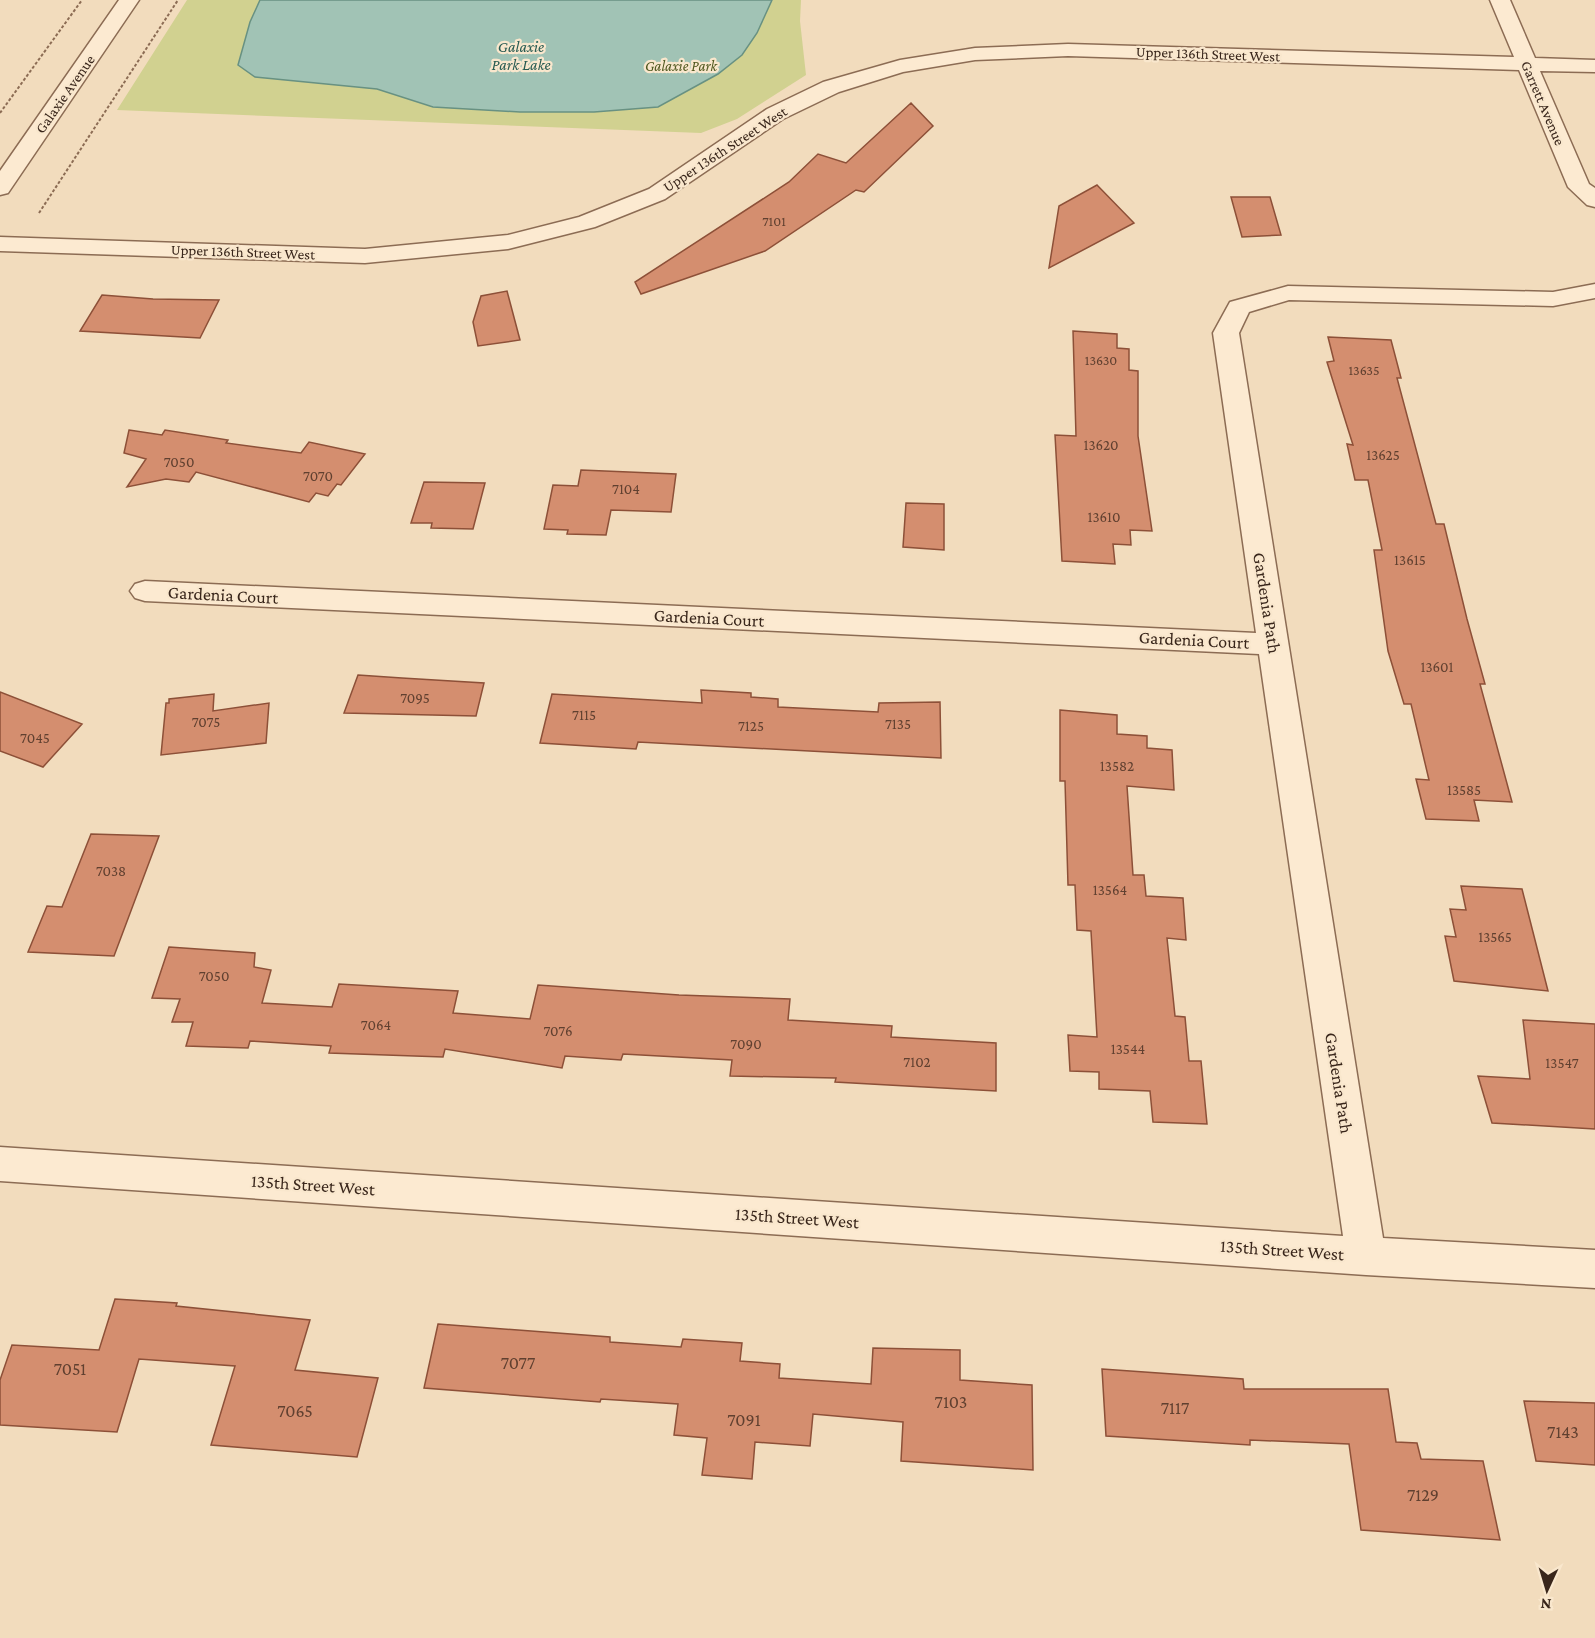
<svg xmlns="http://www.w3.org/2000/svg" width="1595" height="1638" font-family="'Crimson Pro',serif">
<rect width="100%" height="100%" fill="#f2dcbd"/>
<path fill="#d1d190" d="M187 0H801L800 21 806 75 737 119 701 133 117 110Z"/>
<path fill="#a1c3b5" stroke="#689182" stroke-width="1.5" d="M260 0H772L757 33 742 55 718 74 658 107 594 112H520L433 107 377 89 255 77 238 65 250 22Z"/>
<path fill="#d48e6f" stroke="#8d5038" stroke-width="1.5" d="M911 103 933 126 864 192 856 190 765 251 641 294 635 282 789 182 818 154 846 163Z
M1097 185 1134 223 1049 268 1059 206Z
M1231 197H1270L1281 235 1242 237Z
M507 291 520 340 478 346 473 322 481 296Z
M102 295 153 299 219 300 200 338 80 331Z
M1073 331 1117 334V348L1129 349V370L1138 371V436L1152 531 1130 530 1131 545 1113 544 1115 564 1062 561 1055 435 1076 436Z
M1328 337 1391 340 1401 378H1397L1436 524H1444L1467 619 1485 684H1480L1512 802 1474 800 1479 821 1426 819 1416 779 1429 780 1411 704H1404L1388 651 1374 550H1382L1368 480H1355L1347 444 1353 445 1327 362 1334 361Z
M129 430 162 435 165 430 228 440 226 443 301 453 309 442 365 454 341 485 337 484 328 496 316 493 309 502 196 472 189 482 166 479 127 487 146 459 124 453Z
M581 470 676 474 671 512 611 510 606 535 567 534 568 530 544 529 553 485 578 486Z
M424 482 485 483 473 529 431 528 432 523H411Z
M906 503 944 504V550L903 547Z
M358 675 402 678 484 683 476 716 344 713Z
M701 690 751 693V697L778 699V707L878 712 879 703 940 702 941 758 638 742 636 749 540 743 552 694 702 703Z
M0 692 82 724 43 767 0 751Z
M214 694 213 711 269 703 266 743 161 755 166 703H169V699Z
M1060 710 1117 715V734L1147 736V748L1172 750 1174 790 1127 786 1133 875H1144L1146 896 1183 898 1186 940 1167 938 1175 1016 1185 1017 1189 1061H1201L1207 1124 1153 1122 1150 1091 1099 1089V1072L1070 1071 1068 1035 1097 1037 1091 931 1077 930 1075 885H1068L1065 781H1060Z
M91 834 159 836 114 956 28 952 47 906 62 907Z
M1461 886 1522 889 1548 991 1454 981 1445 936 1456 937 1450 909 1466 910Z
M169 947 255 953 254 967 271 970 262 1003 332 1007 339 984 458 991 453 1013 530 1019 538 985 679 995 790 999 788 1020 892 1026 891 1037 996 1043V1091L835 1082 836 1078 730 1076 732 1060 623 1054 621 1060 565 1056 562 1068 445 1049 443 1057 329 1053 331 1046 250 1041 248 1048 186 1046 193 1022H172L180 999 152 998Z
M1523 1020 1595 1024V1129L1492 1123 1478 1076 1530 1079Z
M115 1299 177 1303 176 1306 310 1320 295 1370 378 1378 357 1457 211 1445 235 1366 139 1359 117 1432 0 1425V1380L12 1345 99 1350Z
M438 1324 610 1337V1342L681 1347 683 1339 742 1343 740 1361 780 1364 779 1378 871 1384 873 1348 960 1350V1380L1032 1385 1033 1470 901 1461 903 1422 813 1414 810 1446 755 1442 752 1479 702 1475 707 1438 674 1435 678 1404 601 1399 600 1402 424 1388Z
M1102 1369 1243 1379 1244 1389H1388L1396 1442 1417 1443 1421 1459 1483 1461 1500 1540 1361 1530 1349 1444 1250 1440V1445L1106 1436Z
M1524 1401 1595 1403V1465L1536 1461Z"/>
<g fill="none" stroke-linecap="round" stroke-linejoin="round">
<defs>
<path id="minor" d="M119 0H139L8 193 0 195V171Z
M1490 0H1510L1535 58 1595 60V72L1540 71 1589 184 1595 188V207L1587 205 1568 187 1519 70 1068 56 975 60 903 72 839 92 783 119 665 199 595 227 508 249 365 263 0 251V237L365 249 508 235 579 217 649 189 767 109 823 82 900 60 975 48 1068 44 1514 57Z
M1595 284V298L1553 306 1289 300 1249 312 1239 333 1383 1238 1595 1250V1288L1366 1275 0 1181V1147L1343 1236 1259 654 145 601 135 598 130 591 135 584 145 581 1256 633 1213 333 1230 302 1288 286 1553 292Z"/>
</defs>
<use href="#minor" stroke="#8c6c54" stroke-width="3"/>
<path stroke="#8c6c54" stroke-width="2" stroke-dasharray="3 2" stroke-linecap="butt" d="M0 113 82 0
M39 213 178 0"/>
<use href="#minor" fill="#fcead1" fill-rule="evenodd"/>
</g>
<g text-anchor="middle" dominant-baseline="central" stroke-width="4.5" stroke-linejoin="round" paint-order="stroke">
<g font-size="14" fill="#604030">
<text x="774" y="221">7101</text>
<text x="1101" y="360">13630</text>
<text x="1364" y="370">13635</text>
</g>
<g font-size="15" fill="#39261b" stroke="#f9e7cd">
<text transform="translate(1208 54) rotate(2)">Upper 136th Street West</text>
<text transform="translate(65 94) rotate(-55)">Galaxie Avenue</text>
<text transform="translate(1543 103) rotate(67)">Garrett Avenue</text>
<text transform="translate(725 149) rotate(-33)">Upper 136th Street West</text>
<text transform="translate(243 252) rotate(2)">Upper 136th Street West</text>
</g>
<g font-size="15" font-style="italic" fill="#50581f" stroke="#f9e7cd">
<text x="681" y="66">Galaxie Park</text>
</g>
<g font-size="15" fill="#604030">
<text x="1101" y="445">13620</text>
<text x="1383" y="455">13625</text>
<text x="179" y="462">7050</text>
<text x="318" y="476">7070</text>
<text x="626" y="489">7104</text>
<text x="1104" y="517">13610</text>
<text x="1410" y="560">13615</text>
<text x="1437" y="667">13601</text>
<text x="415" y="698">7095</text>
<text x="584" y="715">7115</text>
<text x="206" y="722">7075</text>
<text x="898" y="724">7135</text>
<text x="751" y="726">7125</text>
<text x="35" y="738">7045</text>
<text x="1117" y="766">13582</text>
<text x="1464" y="790">13585</text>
<text x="111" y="871">7038</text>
<text x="1110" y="890">13564</text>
<text x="1495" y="937">13565</text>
<text x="214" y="976">7050</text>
<text x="376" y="1025">7064</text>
<text x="558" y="1031">7076</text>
<text x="746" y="1044">7090</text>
<text x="1128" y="1049">13544</text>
<text x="917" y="1062">7102</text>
<text x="1562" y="1063">13547</text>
</g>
<g font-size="16" font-style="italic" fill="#285b52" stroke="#f9e7cd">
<text x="521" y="46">Galaxie<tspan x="521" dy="18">Park Lake</tspan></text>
</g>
<g font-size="18" fill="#39261b" stroke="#f9e7cd">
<text transform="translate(223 595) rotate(3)">Gardenia Court</text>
<text transform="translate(1267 603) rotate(81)">Gardenia Path</text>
<text transform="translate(709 618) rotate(3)">Gardenia Court</text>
<text transform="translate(1194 640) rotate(3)">Gardenia Court</text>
<text transform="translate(1339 1083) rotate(81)">Gardenia Path</text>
<text transform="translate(313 1185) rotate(4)">135th Street West</text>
<text transform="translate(797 1218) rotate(4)">135th Street West</text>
<text transform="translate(1282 1250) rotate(4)">135th Street West</text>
</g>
<g font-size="18" fill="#604030">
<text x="518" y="1363">7077</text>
<text x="70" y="1369">7051</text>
<text x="951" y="1402">7103</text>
<text x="1175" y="1408">7117</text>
<text x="295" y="1411">7065</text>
<text x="744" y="1420">7091</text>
<text x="1563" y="1432">7143</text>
<text x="1423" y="1495">7129</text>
</g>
</g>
<g transform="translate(1547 1590) rotate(184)" stroke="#f9e7cd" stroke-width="4.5" paint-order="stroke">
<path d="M0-4.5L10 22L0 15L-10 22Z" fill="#39261b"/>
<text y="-9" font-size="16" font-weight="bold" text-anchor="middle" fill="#39261b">N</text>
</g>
</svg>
